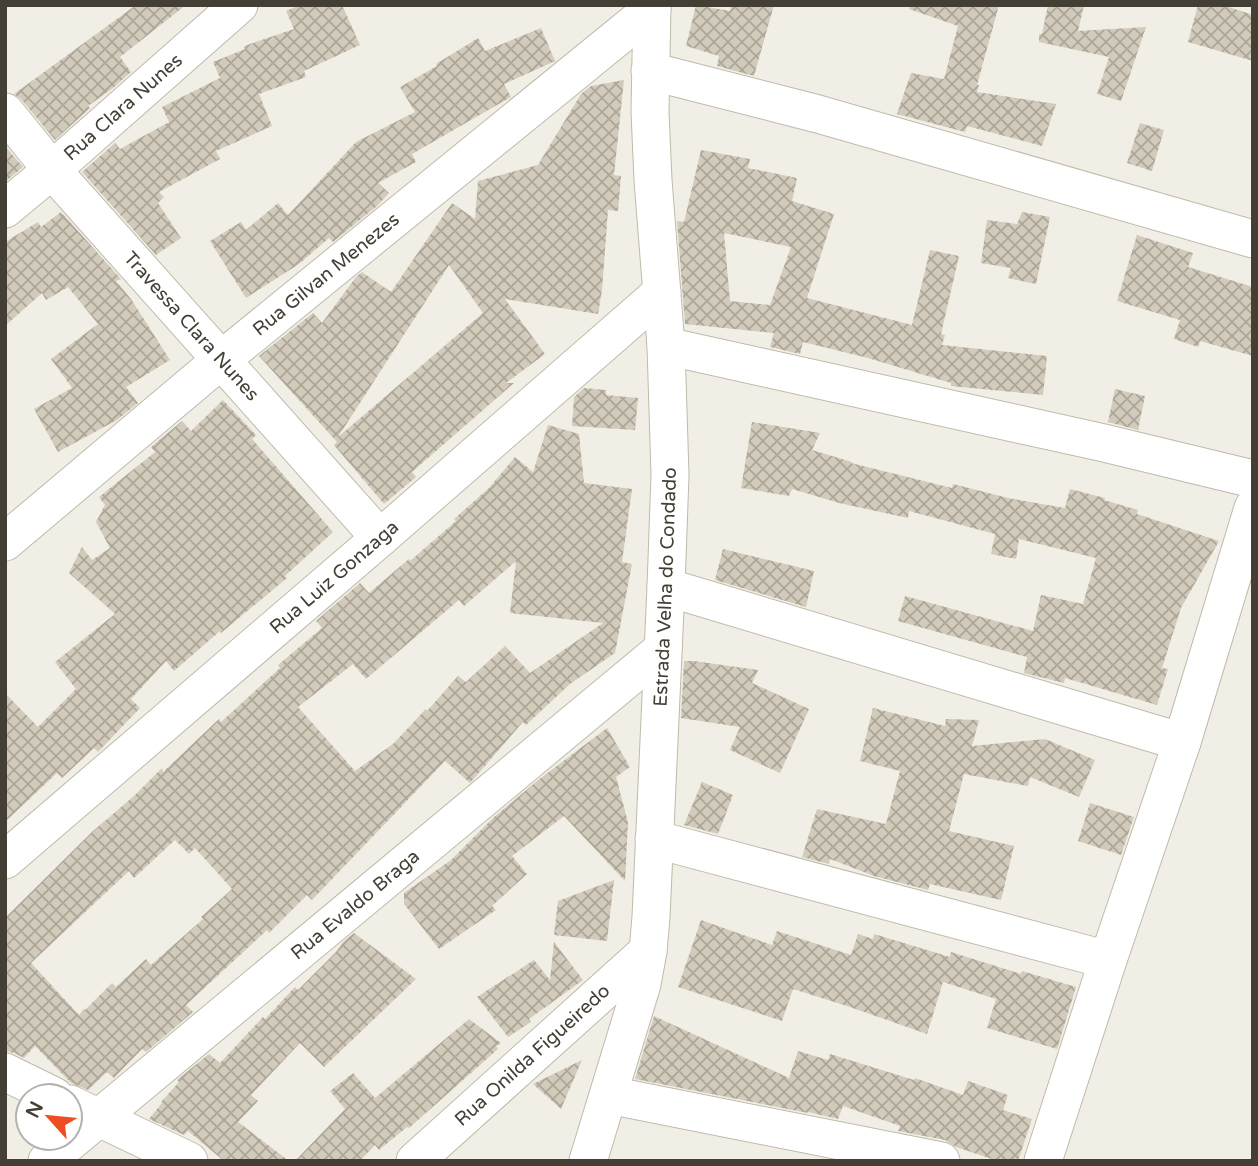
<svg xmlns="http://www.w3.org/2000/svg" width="1258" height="1166" font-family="'Varela Round',sans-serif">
<defs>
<pattern id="building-cross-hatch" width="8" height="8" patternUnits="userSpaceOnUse" patternTransform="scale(1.75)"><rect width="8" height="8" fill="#d2cbbb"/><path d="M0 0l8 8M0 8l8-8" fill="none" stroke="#aca699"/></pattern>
</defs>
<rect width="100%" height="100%" fill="#f1efe5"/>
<path fill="url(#building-cross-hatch)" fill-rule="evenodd" d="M136 5H186L120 57 131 72 113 88 88 106 90 108 55 140 21 99 14 94Z
M300 5H342L360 45 304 71 306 77 259 94 272 126 216 151 220 159 159 192 164 197 158 203 181 238 156 255 82 172 115 143 120 149 169 122 162 107 220 78 213 62 245 49 244 46 294 29 286 11Z
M696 5 730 11 731 5H774L754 76 717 66 719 56 686 46Z
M910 5H999L977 85H979L977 92 1056 104 1042 146 967 126 965 132 897 114 911 73 944 79 958 26 909 9Z
M1048 5H1084L1078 31 1146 27 1121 101 1097 94 1109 57 1039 42V34H1042Z
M1198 5H1223L1253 15V61L1188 42Z
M541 28 555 61 504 84 511 97 412 154 416 162 378 183 389 193 377 206 333 242 329 238 299 264 246 298 210 241 241 222 246 230 278 203 288 215 356 142 415 112 400 87 437 66 436 64 478 38 485 51Z
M624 80 614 175 621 176 618 211 608 210 602 290 598 314 505 299 545 354 506 383H514L412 472 416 477 384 504 334 445 337 442 259 356 313 313 322 323 356 277 362 272 391 292 452 203 475 219 478 181 538 165 581 94 591 86ZM449 265 483 313 338 437Z
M1140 123 1164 130 1152 171 1127 163Z
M5 146 23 167 5 182Z
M701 150 750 159 748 168 797 178 792 201 834 214 807 298 912 325 930 250 959 256 941 334 945 335 942 345 1047 356 1043 395 951 386V383L868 358 803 342 800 354 770 347 774 333 685 324 677 221 684 222ZM724 233 791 247 770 305 730 301Z
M61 212 121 279 116 281 131 299 170 360 126 387 138 403 117 420 58 452 34 409 72 388 51 359 98 324 68 287 46 300 42 293 5 326V242L38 222 41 227Z
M1022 212 1050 217 1036 284 1008 278 1011 268 981 263 987 220 1017 224Z
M1137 235 1193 253 1188 267 1253 287V356L1200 341 1198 347 1174 339 1180 320 1117 301Z
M584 388 606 390V395L638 398 635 430 572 426 574 397Z
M1115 389 1145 396 1138 430 1108 422Z
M223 400 256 435 252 439 333 532 285 576 287 578 221 633 220 631 174 671 166 661 131 699 140 708 98 752 94 748 62 778 57 773 5 822V693L38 727 76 689 55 662 115 614 69 573 82 547 92 560 110 548 96 522 105 505 99 497 155 452 151 447 182 421 191 431Z
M752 422 820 433 812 450 852 462 851 463 952 488 953 484 1008 498 1065 508 1070 489 1105 498 1104 500 1138 510 1137 514 1219 541 1181 608 1162 668 1168 669 1157 705 1065 678 1064 683 1024 673 1027 657 898 621 905 596 1033 631 1041 595 1083 604 1096 558 1019 539 1016 559 991 554 995 534 909 511 908 518 839 503 792 489 789 496 741 488Z
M548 425 579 434 584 483 632 489 622 562 632 564 615 653 570 684 526 725 523 722 470 783 445 761 312 900 307 895 269 933 267 930 186 1005 193 1012 146 1052 142 1049 114 1078 107 1072 88 1090 71 1083 35 1046 24 1058 14 1053 5 1051V918L93 831 134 796 162 768 163 772 219 719 221 722 280 668 278 665 322 628 316 621 360 583 369 593 409 559 410 561 456 521 454 519 489 488 515 457 533 472ZM516 561 510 613 603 623 530 673 505 646 466 682 458 676 427 711 426 709 393 744 355 771 298 707 353 664 366 679 459 600 464 606ZM175 840 189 854 195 848 232 889 201 917 203 919 151 965 146 959 116 987 112 983 85 1010 84 1009 79 1015 31 963 129 871 134 878Z
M723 549 814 571 806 607 715 580Z
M684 661H694L758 670 752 683 809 709 780 773 730 750 740 727 681 718Z
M873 708 945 726 946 719 979 720 972 746 1045 739 1095 760 1079 797 1030 777 1028 786 964 774 949 831 1014 846 1001 900 930 884 928 890 874 876 830 859 829 864 802 857 817 809 886 824 900 771 860 761Z
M607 728 630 767 616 777 628 822 625 881 564 816 512 856 527 874 492 906 496 910 439 949 404 904V893L451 860 493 818 537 781Z
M702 782 733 795 718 834 684 825Z
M1090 803 1134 817 1121 855 1078 841Z
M614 880 607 941 554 935 558 901Z
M701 920 772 945 777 931 851 955 858 934 873 939 874 934 950 957 951 952 1021 974 1022 971 1076 987 1057 1049 987 1028 996 999 943 982 927 1034 847 1006 793 989 782 1021 678 987Z
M354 933 416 979 324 1067 300 1043 251 1095 258 1101 238 1122 289 1161H224L188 1131 184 1135 149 1119 162 1103 161 1102 179 1082 177 1080 209 1054 220 1063 263 1017 265 1019 295 987 298 990 336 952 344 941Z
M554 942 583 980 529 1019 531 1022 508 1037 477 997 534 960 550 980Z
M654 1016 789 1078 798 1051 828 1060 830 1054 914 1080 915 1078 963 1095 968 1081 1008 1095 1003 1110 1032 1119 1018 1161H998L956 1147 945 1140 898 1131 900 1126 843 1106 838 1119 808 1112V1113L635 1079Z
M469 1019 501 1043 496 1046 498 1049 409 1128 407 1127 379 1150 375 1145 360 1161H295L345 1109 330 1091 353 1073 375 1098Z
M582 1060 561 1109 533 1084Z"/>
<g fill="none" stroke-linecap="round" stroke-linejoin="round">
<defs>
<g id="minor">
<path d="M650 71 818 114 1253 239"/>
<path id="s1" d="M5 112 52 170 380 538"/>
<path id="s2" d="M5 209 52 170 239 5"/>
<path d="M666 346 1104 443 1253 479"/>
<path id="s3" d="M5 542 221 360 652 9"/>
<path d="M666 587 1182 742"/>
<path d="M654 839 1108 960"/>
<path id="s4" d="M5 860 380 538 662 292"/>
<path d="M5 1072 54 1096"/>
<path d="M609 1095 941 1161"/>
<path d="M70 1104 189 1161"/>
<path id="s5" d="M47 1161 663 649"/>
<path id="s6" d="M415 1161 648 951"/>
<path id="s7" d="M588 1161 642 984 648 951 651 917 666 587 670 475 666 346 653 180 650 112 652 5"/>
<path d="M1043 1161 1108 960 1182 742 1253 508"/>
</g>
</defs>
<use href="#minor" stroke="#bfbaab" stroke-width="39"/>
<use href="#minor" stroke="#fff" stroke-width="37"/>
</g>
<g text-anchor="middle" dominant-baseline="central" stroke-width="5" stroke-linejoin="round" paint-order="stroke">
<g font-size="19" fill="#443f35" stroke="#fff">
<text stroke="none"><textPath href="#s2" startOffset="156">Rua Clara Nunes</textPath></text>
<text stroke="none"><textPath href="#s3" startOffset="418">Rua Gilvan Menezes</textPath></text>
<text stroke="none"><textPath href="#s1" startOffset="284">Travessa Clara Nunes</textPath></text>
<text stroke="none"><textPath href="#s4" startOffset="434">Rua Luiz Gonzaga</textPath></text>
<text stroke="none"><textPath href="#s7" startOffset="583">Estrada Velha do Condado</textPath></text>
<text stroke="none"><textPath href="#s5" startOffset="401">Rua Evaldo Braga</textPath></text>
<text stroke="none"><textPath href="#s6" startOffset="158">Rua Onilda Figueiredo</textPath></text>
</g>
</g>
<rect width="1258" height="1166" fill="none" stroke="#443f35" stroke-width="14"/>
<g transform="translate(49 1117) rotate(297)"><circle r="33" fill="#ffffff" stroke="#b4b2ae" stroke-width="2"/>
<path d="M0-5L12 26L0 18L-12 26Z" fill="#ed4d21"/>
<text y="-10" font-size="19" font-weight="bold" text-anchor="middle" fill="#443f35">N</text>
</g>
</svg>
